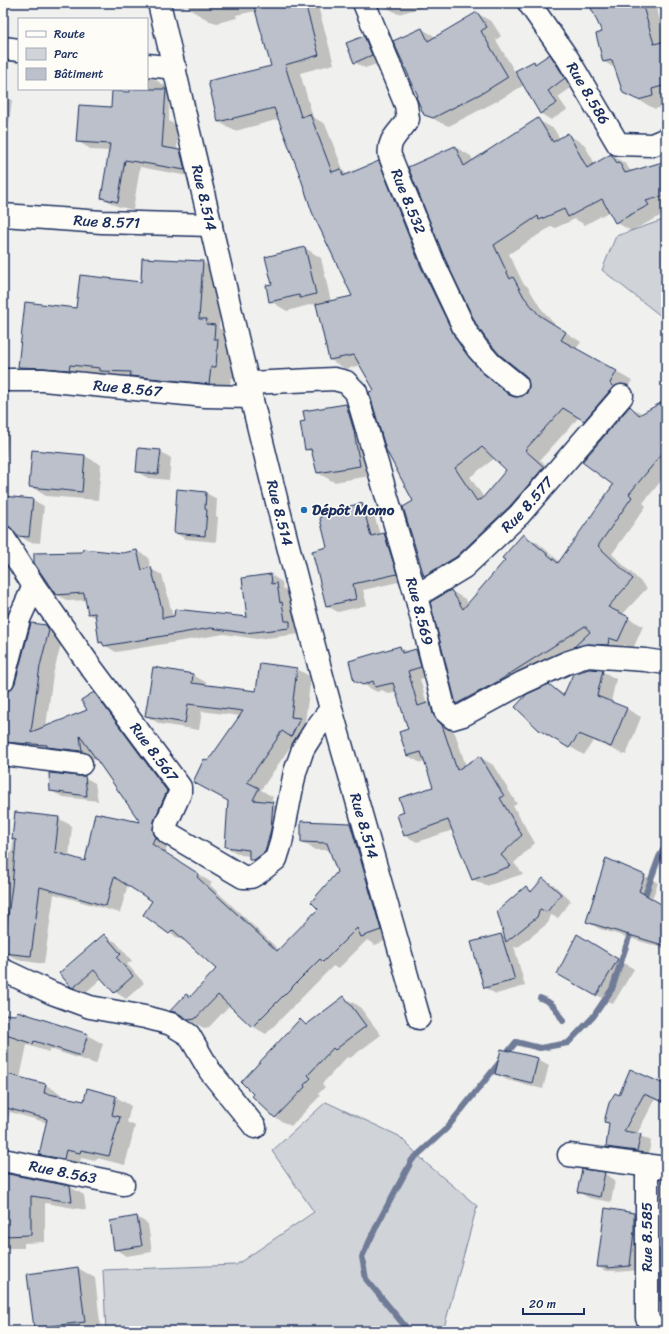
<svg xmlns="http://www.w3.org/2000/svg" width="669" height="1334" font-family="Sriracha,sans-serif">
<rect width="100%" height="100%" fill="#f0f0ee"/>
<filter id="ink" filterUnits="userSpaceOnUse"><feTurbulence type="fractalNoise" baseFrequency=".025" numOctaves="2"/><feDisplacementMap in="SourceGraphic" scale="8" xChannelSelector="R" yChannelSelector="G"/><feConvolveMatrix kernelMatrix="1 2 1 2 8 2 1 2 1" color-interpolation-filters="sRGB"/></filter>
<g filter="url(#ink)">
<path fill="#d0d3d8" stroke="#76819b" d="M666 219V320L602 270 616 236Z
M326 1102 399 1136 427 1164 477 1206 443 1331H106L103 1270 236 1265 314 1212 272 1151Z"/>
<path fill="#0003" fill-rule="evenodd" d="M185 3H317L334 64 300 73 313 117 325 124 344 172 348 175 379 162 394 171 497 382 516 398 522 397 528 393 530 387 455 147 471 156 473 161 538 120 554 129 560 139 568 135 584 144 595 164 611 155 626 164 629 169 634 172 666 162V208L661 210 664 214 631 231 616 222 610 211 585 225 575 219 555 228 552 226 509 254 523 283 528 287 540 307 555 325 581 342 576 349 632 381 625 393 600 429 579 417 540 460 559 476 440 585 425 576 404 507 415 501 376 390 361 365 346 369 330 360 317 306 313 304 287 311 270 301 273 285 305 248 321 258 331 302 353 297 300 173 280 119 235 131 219 122 209 82 272 67 256 11 236 15 237 18 217 23 210 21 194 12ZM495 458 507 470 484 498 470 477Z
M382 3H440L398 14 383 5Z
M603 3H655L666 40V106L655 109 624 92 616 69 603 61Z
M477 13 492 22 501 36 496 40 515 72 533 63 536 64 550 56 561 62 575 85 558 97 567 110 551 120 540 113 524 85 499 100 449 126 441 123 425 114 419 96 422 29 436 37Z
M364 37 375 43 383 62 365 68 354 62Z
M147 78 154 79 169 88V121L178 127 177 151 195 160 199 178 140 167 133 210 117 206 102 198 110 151 92 150 77 141 112 108 131 93V89H147Z
M3 85 8 88 7 97 12 100 9 122H3Z
M202 262 223 274 219 328 236 338V378H231L229 395 39 378 19 367 76 309 142 283Z
M666 401V475L643 503 646 506 612 554 647 588 622 615 643 626 633 649 624 645 622 653 471 712 457 703 451 591 465 599 469 604 506 560 523 535 538 543 560 562 615 485 630 407 643 414Z
M346 405 363 414 376 475 334 482 318 473 313 453 306 449Z
M3 426 9 430 4 483H3Z
M160 451 171 458 169 480 148 478 137 472Z
M85 456 101 465 98 500 46 496 30 486Z
M178 490 206 493 217 499 216 516 218 517 216 542 186 539 175 533Z
M3 497 33 500 44 506 40 543 29 542 18 535 11 527 3 523Z
M362 504 373 511 380 535 384 534 395 540 407 580 363 590 367 605 338 612 327 606 328 548Z
M137 551 148 557 151 569 162 575 173 617 248 618 271 575 282 582 283 588 288 591 291 608 294 610 296 626 301 629V634L257 639 224 634 116 652 99 642 97 618 89 614 87 600 68 601 56 594 123 554Z
M46 626 60 634 63 638 53 674 46 727 88 711 94 694 108 701 180 799 168 845 165 853 212 883 210 885 279 950 320 909 338 872 330 850H315L302 842 350 824 364 832 394 937 375 945 367 940 338 969 333 966 266 1034 252 1026 230 1005 209 1027 204 1028 172 1011 191 998 217 969 185 939 183 941 170 933 144 915 153 901 128 884 120 913 54 894 44 964 18 960 4 952 9 916H3V852L12 853 16 813 58 818 72 826 69 857 85 862 142 824 95 756V759L17 749 3 741 13 689Z
M400 647 408 652 416 650 429 657 434 675 420 679 427 704 430 703 443 711 446 723 450 729 455 733 466 766 480 757 493 765 517 804 513 806 535 843 514 863 523 874 486 886 472 879 453 830 417 842 404 835 405 813 435 787 425 762 421 763 408 756 409 729 397 692 389 694 382 690 377 692 355 680Z
M297 669 311 677 305 722 313 727 306 745 296 739 291 745 290 747 261 790 273 797 270 803 286 811 264 868 250 859V856L241 855 226 847 229 801 208 763 240 716 202 711 199 730 160 724 146 716 193 675 207 683 206 685 257 692Z
M602 671 616 679 611 702 627 709 641 717 626 755 593 741 584 755 539 729 549 685 565 695Z
M84 777 95 783 98 801 63 797 51 791Z
M607 859 645 876 658 883 652 899 666 908V949L600 929 587 922Z
M543 879 554 885 571 901 558 918 551 915 548 923 517 948 514 946 525 986 496 994 485 988 501 935 505 937 526 887 533 891Z
M104 936 116 942 132 961 127 964 144 983 126 999 115 992 102 978 85 993 71 986Z
M594 944 634 969 613 1004 575 983Z
M344 998 359 1006 381 1035 350 1058 347 1057 322 1084 325 1087 318 1094 320 1096 291 1126 276 1118 253 1096 300 1021 308 1025Z
M3 1015 87 1035 103 1044 96 1064 50 1049 49 1052 27 1045 20 1078 46 1085 61 1094V1097L84 1102 116 1097 131 1106 127 1122 135 1126 125 1165 97 1158 95 1161 81 1158 79 1168 56 1163 40 1154 48 1123 10 1112 3 1137Z
M502 1050 538 1059 549 1065 543 1089 507 1080 496 1074Z
M666 1086V1104L655 1099 637 1134 651 1141 648 1157 618 1153 607 1147 610 1124 605 1122 620 1096Z
M3 1173 70 1187 84 1195 86 1210 45 1203V1242L24 1243V1248H4L3 1247Z
M604 1173 615 1180 611 1202 589 1198 578 1192Z
M660 1181H666V1204L660 1201Z
M606 1210 634 1214 642 1218 638 1270 618 1272 615 1271H606L598 1267Z
M137 1217 148 1224 152 1252 126 1256 115 1249Z
M666 1245V1323L660 1314V1250Z
M78 1268 95 1278 101 1331H41L35 1327 28 1274Z"/>
<g fill="none" stroke-linecap="round" stroke-linejoin="round">
<path stroke="#6f7b97" stroke-width="6" d="M643 901 659 857 666 845
M540 998C554 1003 556 1009 563 1021
M409 1331 366 1279 362 1257 378 1223 412 1160 446 1129 516 1042 540 1048 568 1043 593 1017 612 989 632 928"/>
</g>
<path fill="#bbc0ca" stroke="#1b2f5e" fill-rule="evenodd" d="M253 3H305L319 55 285 65 301 117 310 114 332 172 341 169 343 176 379 161 421 267 456 339 468 356 482 372 509 395 515 397 522 396 527 393 529 387 528 380 525 375 500 355 487 340 477 326 444 257 408 167 455 146 464 166 538 118 553 142 568 133 587 168 611 154 617 163 619 162 625 173 666 161V195L646 201 649 205 615 223 602 199 568 217 564 209 539 220 538 216 494 245 510 279 513 277 524 297 539 315 566 332 561 340 617 371 610 383 613 387 584 421 563 408 525 450 544 467 510 506 456 557 424 576 403 507 413 501 386 450 369 392 374 390 354 355 329 360 316 304 352 296 312 212 299 173 274 108 218 122 208 81 271 66ZM482 447 506 470 481 500 479 499 477 501 455 468Z
M600 3H642L654 44 666 41V85L652 89 653 96 638 100 623 93 612 60 603 62 596 34 602 32 591 8Z
M477 12 487 27 481 31 508 77 484 92 433 118 424 115 416 97 418 96 393 41 422 28 428 41Z
M364 36 372 55 354 63 346 43Z
M550 54 565 78 548 91 557 103 540 114 515 71 534 61 535 64Z
M130 89H166L162 147 180 150 185 170 125 160 118 202 101 198 110 144 76 142 79 105 111 107 112 91 130 92Z
M305 247 316 294 300 298 299 295 269 302 266 285 272 284 265 257Z
M142 258 203 261 199 319H207L206 324 215 325 214 339H218L216 367H211L209 384 130 376 131 372 100 371V368L70 365 69 370 44 368 18 367 25 302 76 308 80 275 141 282Z
M666 400V449L629 494 632 497 598 546 633 579 608 607 629 617 618 641 609 638 608 645 588 644 574 647 590 632 585 626 497 682 456 704 430 602 451 590 463 609 505 560 502 558 523 534 558 563 613 485 582 462 630 406 639 415Z
M346 404 354 431 360 466 317 473 311 449 305 450 300 422 305 421 303 411Z
M138 448 161 450 158 474 136 472Z
M32 450 85 455 82 492 29 487Z
M177 489 206 492 205 509 207 510 205 536 174 533Z
M3 496 33 499 29 537 17 536 13 530 7 525V522H3Z
M362 503 371 536 384 533 397 574 353 584 356 599 326 606 312 551 327 547 320 519 323 513Z
M83 549 123 553 137 550 142 570 151 567 162 609V618L174 616 175 609 247 617 242 578 271 574 272 584 277 583 280 603 282 602 285 621H290V628L245 633 211 628 104 646 102 642 99 643 95 613 88 614 84 593 56 595 34 563V553L82 552Z
M31 623 46 625 49 630 40 666 31 732 87 710 81 700 94 692 167 791 154 821 153 831 155 837 152 844 199 874 197 877 277 951 318 909 311 902 337 872 327 843 301 842V821L350 823 381 930 361 937 357 928 323 962 320 959 252 1027 218 995 195 1019 189 1020 178 1013 170 1011 186 994 190 997 216 969 173 930 169 934 143 915 152 901 114 877 106 906 40 887 31 956 3 953 12 886 16 840 12 839 15 812 59 817 55 852 85 861 95 813 140 822 80 736 82 751 47 747V745L3 742 4 718 7 692 12 688 15 683Z
M400 646 402 653 416 649 421 667 408 671 418 706 430 702 433 714 437 720 442 725 457 770 480 756 504 796 500 798 522 835 501 855 511 866 472 880 448 820 404 836 397 815 404 812 399 798 433 787 421 752 407 756 399 732 408 729 393 683 375 687 373 681 363 685 354 681 349 661Z
M260 663 297 668 291 717 300 718 291 737 282 731 277 737V739L247 782 259 788 253 800 273 802 271 829 265 852 254 860H249V850L225 847 228 801 193 782 204 759 208 761 243 711 188 704 185 723 145 716 153 667 193 674 192 683 256 691Z
M589 669 603 670 597 696 627 708 611 747 579 734 569 748 539 730 515 707 527 694 549 684 563 696 573 674Z
M49 773 79 776H85L87 796 50 791Z
M606 858 645 875 639 891 666 907V946L586 922Z
M543 878 561 894 547 912 540 909 537 917 506 942 497 911 526 886 531 892Z
M104 934 121 954 117 958 133 976 114 993 94 970 73 988 70 986 59 973Z
M501 934 515 980 484 988 471 942Z
M577 934 618 959 596 996 557 974Z
M344 996 366 1026 335 1050 333 1048 308 1075 311 1078 304 1085 305 1087 275 1118 252 1096 253 1094 241 1082 300 1019 306 1025Z
M17 1011 88 1034 81 1056 34 1041 33 1044 3 1034V1014L16 1015Z
M501 1049 538 1058 532 1083 495 1074Z
M630 1069 666 1085V1103L644 1094 624 1131 641 1134 637 1151 606 1147 609 1123 604 1122 609 1103 615 1093 619 1095Z
M3 1073 46 1084 44 1093 84 1101 87 1088 116 1096 112 1115 120 1117 109 1156 81 1150 80 1153 66 1150 64 1159 39 1155 47 1119 3 1107Z
M582 1169 605 1172 600 1197 577 1192Z
M3 1173 70 1186 72 1202 31 1196V1235L3 1236Z
M605 1208 634 1213V1231L630 1266 608 1268V1267H597Z
M137 1216 142 1246 114 1250 110 1221Z
M666 1244V1300L660 1301V1249Z
M78 1267 85 1322 34 1328 27 1274Z"/>
<g fill="none" stroke-linecap="round" stroke-linejoin="round">
<defs>
<g id="street">
<path id="s1" d="M159 3C214 239 267 476 331 709 360 813 390 915 419 1018"/>
<path id="s2" d="M364 3 406 105 408 119C400 133 387 139 390 156L433 262 466 332 477 348 491 364 517 385"/>
<path id="s3" d="M529 3 568 59 618 144 652 145 666 139"/>
<path d="M3 48 19 50"/>
<path d="M147 65 175 68"/>
<path id="s4" d="M3 215 102 222 211 225"/>
<path id="s5" d="M3 380H43L206 396 251 397"/>
<path id="s6" d="M248 383 334 379 346 382 356 392 416 596 445 711 453 718 463 715 522 683 566 663 587 656 645 660 666 663"/>
<path id="s7" d="M3 537 34 586 90 666 180 787V793L166 824 165 829 168 833 243 877H251L258 873 276 859 281 843 295 772 303 749 315 730 331 709"/>
<path id="s8" d="M416 596 464 567 519 515 622 396"/>
<path d="M3 680 19 619 34 586"/>
<path d="M3 754 81 764"/>
<path d="M3 970 52 993 90 1007 145 1017 171 1024 189 1035 210 1071 255 1127"/>
<path d="M569 1155 666 1168"/>
<path id="s9" d="M3 1160 123 1184"/>
<path d="M647 1165V1318L655 1331"/>
</g>
</defs>
<use href="#street" stroke="#1b2f5e" stroke-width="25"/>
<use href="#street" stroke="#fdfcf7" stroke-width="22"/>
</g>
</g>
<circle fill="#1f6fb2" stroke="#fdfcf7" stroke-width="1.5" cx="304" cy="510" r="4"/>
<g text-anchor="middle" dominant-baseline="central" stroke-width="3" stroke-linejoin="round" paint-order="stroke">
<g font-size="15" fill="#1b2f5e" stroke="#fdfcf7">
<text stroke="none"><textPath href="#s3" startOffset="108">Rue 8.586</textPath></text>
<text stroke="none"><textPath href="#s1" startOffset="200">Rue 8.514</textPath></text>
<text stroke="none"><textPath href="#s2" startOffset="216">Rue 8.532</textPath></text>
<text stroke="none"><textPath href="#s4" startOffset="104">Rue 8.571</textPath></text>
<text stroke="none"><textPath href="#s5" startOffset="125">Rue 8.567</textPath></text>
<text stroke="none"><textPath href="#s8" startOffset="145">Rue 8.577</textPath></text>
<text stroke="none"><textPath href="#s1" startOffset="524">Rue 8.514</textPath></text>
<text stroke="none"><textPath href="#s6" startOffset="341">Rue 8.569</textPath></text>
<text stroke="none"><textPath href="#s7" startOffset="263">Rue 8.567</textPath></text>
<text stroke="none"><textPath href="#s1" startOffset="848">Rue 8.514</textPath></text>
<text stroke="none"><textPath href="#s9" startOffset="61">Rue 8.563</textPath></text>
<text transform="translate(647 1237) rotate(-90)">Rue 8.585</text>
</g>
<g font-size="15" font-weight="bold" fill="#1b2f5e" stroke="#fdfcf7" text-anchor="start">
<text x="312" y="510">Dépôt Momo</text>
</g>
</g>
<rect width="669" height="1334" fill="none" stroke="#fdfcf7" stroke-width="16"/>
<rect x="8" y="8" width="653" height="1318" fill="none" stroke="#1b2f5e" stroke-width="1.5" filter="url(#ink)"/>
<rect x="18" y="18" width="130" height="72" fill="#fdfcf7" stroke="#a3aaba"/>
<rect x="26" y="31" width="20" height="6" fill="#fdfcf7" stroke="#a3aaba"/>
<text x="54" y="38" font-size="12" fill="#1b2f5e">Route</text>
<rect x="26" y="48" width="20" height="12" fill="#d0d3d8" stroke="#a3aaba"/>
<text x="54" y="58" font-size="12" fill="#1b2f5e">Parc</text>
<rect x="26" y="68" width="20" height="12" fill="#bbc0ca" stroke="#a3aaba"/>
<text x="54" y="78" font-size="12" fill="#1b2f5e">Bâtiment</text>
<path d="M523 1308v6h61v-6" fill="none" stroke="#1b2f5e" stroke-width="2"/>
<text x="529" y="1308" font-size="12" fill="#1b2f5e" stroke="#fdfcf7" stroke-width="3" paint-order="stroke">20 m</text>
</svg>
